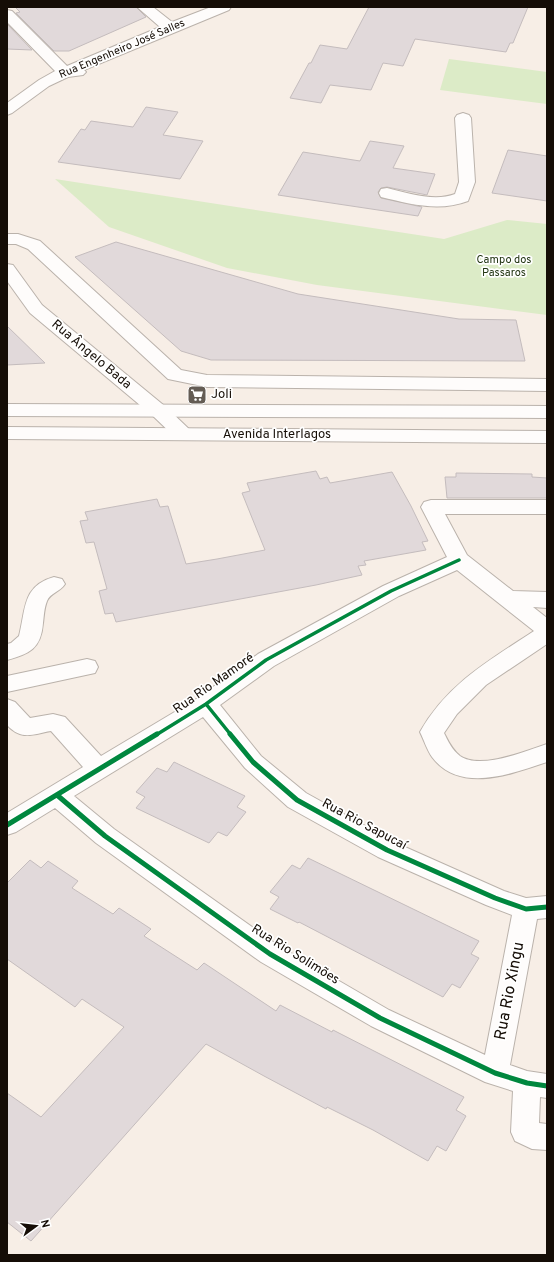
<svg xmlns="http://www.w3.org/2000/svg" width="554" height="1262" font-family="Overpass,sans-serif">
<rect width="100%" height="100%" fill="#f7eee6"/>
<path fill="#dcebc7" d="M449 59 547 72V104L440 90Z
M55 179 444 239 507 220 547 224V315L317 285 227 268 109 227Z"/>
<path fill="#e1d9da" stroke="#c4bcbd" d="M15 7H136L146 17 69 51H54L16 13 20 12Z
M369 7H528L513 43H510L506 52 415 39 403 66 383 63 371 90 330 85 321 103 290 98 309 63H311L320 45 347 49Z
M7 24 32 50 7 49Z
M146 107 178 112 163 135 203 141 180 179 58 162 81 129 85 130 91 121 133 127Z
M370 141 404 146 393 168 435 174 427 195 387 187 381 188 378 192 381 198 422 207 418 216 278 195 303 152 360 161Z
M508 150 547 156V201L492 193Z
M116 242 298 294 459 319 516 320 525 361 211 360 181 351 75 257Z
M7 326 45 363 7 365Z
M316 471 320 479 327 477 330 483 392 472 411 506 428 541 422 542 426 550 364 561 366 565 358 566 362 575 316 585 116 622 113 613 105 614 99 591 107 589 94 542 86 543 80 521 88 520 85 512 157 499 160 507 168 506 186 564 217 559 265 550 242 493 250 491 247 483Z
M456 473 532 474V477L547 478V498H447L445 477H456Z
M174 762 245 796 237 807 246 812 227 836 218 832 209 843 136 808 145 797 136 792 157 768 167 772Z
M308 858 479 941 471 954 479 958 460 988 452 984 443 997 299 922 298 923 270 909 279 897 270 892 292 865 300 869Z
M30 860 41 868 48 861 78 881 72 888 113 914 119 908 151 929 144 936 197 970 204 963 276 1011 280 1005 332 1032 333 1030 464 1097 456 1110 466 1116 446 1151 437 1146 428 1161 373 1130 327 1107 326 1109 264 1076 206 1044 31 1241 7 1222V1093L41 1117 124 1027 82 999 75 1007 7 959V883Z"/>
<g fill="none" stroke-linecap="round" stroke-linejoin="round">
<defs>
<path id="minor" d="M137 7H153L172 22 211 7H231L229 10 84 70 86 72 83 75 68 77 49 86 12 113 7 115V103L39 80 55 71 7 22V10L12 11 67 66 160 27Z
M463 113 469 115 471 118 475 182 468 201C439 212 410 204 381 197L379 193 381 189 387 188C408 193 434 202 455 194L459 182 455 118 457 115Z
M7 234H18L40 241 181 370 207 375 547 379V391L207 387 168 379 28 249 16 244H7Z
M7 264 13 265 42 305 167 408 190 430 193 434 190 438 183 440 176 438 153 416 30 313 7 281Z
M431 500H547V514H445L467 555 513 591 547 592V608L533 607 547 618V644L486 685 457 714 444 733C448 741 452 750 460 756 480 770 526 751 547 744V762C511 774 460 794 432 757 427 750 424 740 420 732 447 684 490 660 534 631L457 570 399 596 274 666 220 705 261 756 306 793 396 843 504 891 526 898 547 896V918L537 919 510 1065 527 1071 547 1074V1098L540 1097 539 1123 547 1124V1150L532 1149 515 1141 511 1132 513 1091 485 1082 371 1026 261 962 96 843 55 808 16 832 7 835V813L83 767 51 731C33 734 22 741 7 725V699L15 702 30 718 53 714 65 717 101 756 198 698 258 654 383 586 447 557 421 507 424 502ZM203 717 245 768 288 807 378 857 486 905 512 915 485 1055 389 1010 279 946 114 829 74 796Z
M54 577 62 579 65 584C60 592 50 593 47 601 44 608 44 616 43 623 41 649 29 654 7 660V644L11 643 19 636C26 609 22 586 54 577Z
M87 659 95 661 98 667 95 673 7 692V676Z"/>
<path id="major" d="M7 404 547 406V418L7 416Z
M7 427 547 431V443L7 439Z"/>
</defs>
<use href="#minor" stroke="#bab2ab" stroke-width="2"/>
<use href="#major" stroke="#bab2ab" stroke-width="2"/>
<use href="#minor" fill="#fefcfb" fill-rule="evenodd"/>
<use href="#major" fill="#fefcfb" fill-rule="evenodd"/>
<defs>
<path id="cycleway-far1" d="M206 704 231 735
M156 735 206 704 266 660 391 591 459 560"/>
<path id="cycleway" d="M230 734 253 762 297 800 387 850 495 898 526 909 547 907
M57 795 105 836 270 954 380 1018 495 1073 527 1083 547 1086
M7 825 157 734"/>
</defs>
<use href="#cycleway-far1" stroke="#fff" stroke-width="6"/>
<use href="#cycleway" stroke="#fff" stroke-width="8"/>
<use href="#cycleway-far1" stroke="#00873e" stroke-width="3.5"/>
<use href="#cycleway" stroke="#00873e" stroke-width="5"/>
</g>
<defs>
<symbol id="supermarket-square" viewBox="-11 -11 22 22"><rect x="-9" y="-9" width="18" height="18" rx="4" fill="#645c54" stroke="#fff"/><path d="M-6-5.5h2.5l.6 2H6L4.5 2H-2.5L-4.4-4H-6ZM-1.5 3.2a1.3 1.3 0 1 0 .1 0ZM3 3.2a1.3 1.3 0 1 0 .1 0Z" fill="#fff"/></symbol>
</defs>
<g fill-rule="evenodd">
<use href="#supermarket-square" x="186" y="384" width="22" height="22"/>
</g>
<g text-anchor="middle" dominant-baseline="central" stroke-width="3.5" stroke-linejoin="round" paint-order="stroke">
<g font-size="11" fill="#150d06" stroke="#fff">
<text transform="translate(122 49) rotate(-23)">Rua Engenheiro José Salles</text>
</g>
<g font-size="11" fill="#213411" stroke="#fff">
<text x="504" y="260">Campo dos<tspan x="504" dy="13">Passaros</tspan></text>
</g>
<g font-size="13" fill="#150d06" stroke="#fff">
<text transform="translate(91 355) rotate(40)">Rua Ângelo Bada</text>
<text x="277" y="435">Avenida Interlagos</text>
<text transform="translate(214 684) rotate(-35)">Rua Rio Mamoré</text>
<text transform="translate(364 825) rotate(28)">Rua Rio Sapucaí</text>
<text transform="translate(295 955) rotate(32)">Rua Rio Solimões</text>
</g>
<g font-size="13" fill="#150d06" stroke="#fff" text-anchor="start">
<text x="211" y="395">Joli</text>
</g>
<g font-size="16" fill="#150d06" stroke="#fff">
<text transform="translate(510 991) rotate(-79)">Rua Rio Xingu</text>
</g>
</g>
<rect width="554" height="1262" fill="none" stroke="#150d06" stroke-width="16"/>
<g transform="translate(36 1226) rotate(75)" stroke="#ffffff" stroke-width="3" paint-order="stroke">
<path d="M0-3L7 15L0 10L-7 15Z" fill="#150d06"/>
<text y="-6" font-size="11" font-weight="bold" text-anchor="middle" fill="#150d06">N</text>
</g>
</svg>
